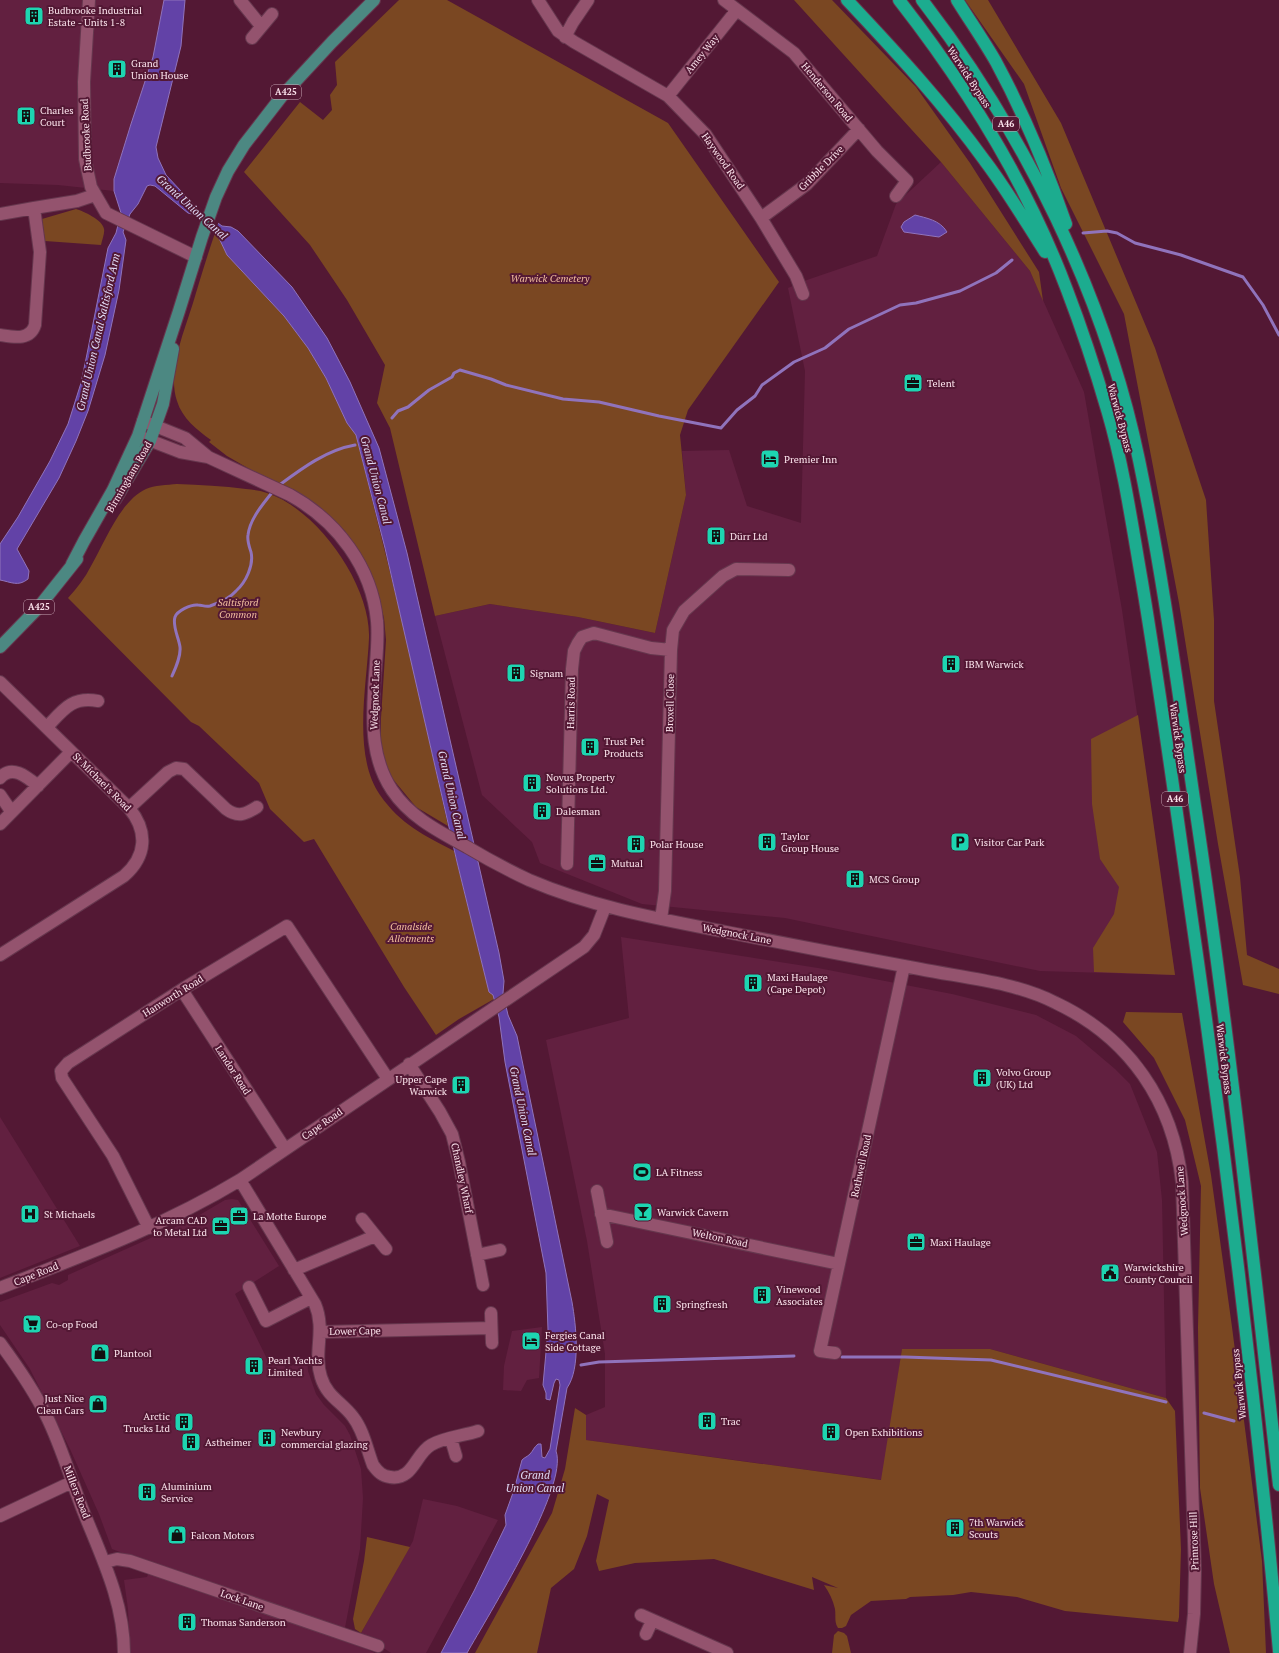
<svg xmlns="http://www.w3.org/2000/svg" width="1279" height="1653" font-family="'PT Serif',serif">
<rect width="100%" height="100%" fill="#531834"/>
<path fill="#622040" d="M0 0H164L153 57 131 124 114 179V191L58 185 0 183Z
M941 162 1030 271 1084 392 1122 610 1175 975 1040 971 785 918 642 904 540 863 532 842 482 795 435 616 490 604 578 617 655 633 686 495 682 451 729 450 747 506 801 523 805 371 788 288 807 280 877 256 896 204Z
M621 937 818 968 952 994 1036 1015 1076 1036 1115 1069 1130 1084 1157 1152 1162 1200 1166 1398 990 1349 902 1350 882 1480 586 1440V1415L605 1407V1354L587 1241 546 1040 629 1018Z
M0 1117 80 1246 0 1278Z
M232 1199 238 1200 279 1266 235 1294 269 1363 280 1358 286 1368 307 1359 308 1371 316 1394 324 1405 345 1426 350 1435 361 1469 363 1498 360 1549 343 1638 375 1653H130L128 1609 124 1580 147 1577 152 1564 112 1549 99 1514 70 1449 30 1369 0 1325V1302L52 1283 59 1285 68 1280V1275L191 1220 225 1200Z
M542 1327 539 1378 527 1380 521 1391 503 1390 504 1366 512 1331Z
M423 1499 457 1506 498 1520 426 1653H391L361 1633 413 1541Z"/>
<path fill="#7a4722" d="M399 0H447L668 123 779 282 688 410 680 435 686 495 655 633 578 617 490 604 435 616 390 428 377 403 385 365 347 300 310 245 244 172 300 102 323 120 332 110 330 95 337 85 335 62Z
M794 0H832L916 87 970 163 1039 272 1043 301 1030 271 941 162Z
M965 0H988L1061 123 1155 348 1206 500 1214 620V701L1240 877 1247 955 1279 969V994L1243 985 1218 844 1179 603 1124 314 1061 188 1024 84Z
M76 209C83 211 103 220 104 229 105 233 102 240 101 245L45 241 42 219Z
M215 233 218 236 227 255 284 316 308 348 326 378 347 423 356 435 408 645 448 826 416 807 387 772 381 746V718L386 640 384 618 374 581 367 565 357 549 344 530 320 510 227 456 209 442 211 440C197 430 182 418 177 401 167 372 184 332 193 303 200 280 207 256 215 233Z
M177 484C200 485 223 486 246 489 253 490 260 490 267 493 317 509 371 585 369 638 367 685 352 755 380 795 401 825 424 835 454 851L489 992 493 995 494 999 459 1019 436 1035 404 987 314 839 304 842 270 809 259 783 199 726 191 722 68 598C77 588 85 578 91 566 105 542 120 501 146 489 154 485 167 485 177 484Z
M1138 715 1175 975 1094 972 1093 948 1114 914 1119 887 1100 859 1092 804 1091 739Z
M1126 1012 1182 1013 1211 1175 1232 1327 1262 1561 1266 1653H1230L1214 1584 1200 1488 1198 1328 1201 1186 1185 1120 1154 1058 1123 1022Z
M902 1349H990L1166 1398 1175 1411 1181 1549 1179 1617 1178 1622 1065 1611 1017 1597 971 1592 953 1595 910 1597 906 1599 871 1601 851 1615 846 1626 842 1628H838C834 1622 836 1616 835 1609 833 1600 829 1592 824 1585L838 1588 812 1577 814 1590 714 1559 635 1563 599 1571 596 1561 609 1500 597 1494 587 1536 574 1569 551 1588 537 1653H475L552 1513 565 1469 575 1408 586 1415V1440L881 1480Z
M367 1537 410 1547 361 1633 355 1629 353 1619 364 1561Z
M838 1631 844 1633 847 1636 851 1653H832L834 1635Z"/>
<path fill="#6242a7" stroke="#9073bc" d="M164 0H185L181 46 156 147 158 158 166 175 195 206 222 226 231 227 238 231 292 287 327 338 350 382 379 448 407 553 499 953 504 981 503 993 508 1015 517 1036 572 1302C576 1325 581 1368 567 1388L556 1451C569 1487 487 1617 467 1653H441L474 1591 506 1525 505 1515 514 1490 522 1460C525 1457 527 1457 530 1454 533 1451 534 1447 538 1444H541L542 1457 545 1458 550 1449 560 1385 559 1380 556 1379 554 1383 550 1400 546 1399V1393L543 1385 548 1330 546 1273 505 1062 499 1017 493 995 489 992 457 862 385 548 356 435 347 423 326 378 308 348 284 316 227 255 218 236 196 215 188 213 155 186 150 185 147 186 138 204 130 214 123 232 126 240 119 290 105 355 88 411 76 441 59 478 17 549 29 571 28 579C18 587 11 582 0 580V544L18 517 50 461 68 424 81 383 87 354 108 248 116 233 121 213 114 191V179L131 124 153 57Z
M915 215C926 218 940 220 947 232L939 237 904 232 901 227 904 222Z"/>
<path fill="#531834" d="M199 205 219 221 214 235 195 217Z"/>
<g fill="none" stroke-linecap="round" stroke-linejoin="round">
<path stroke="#9073bc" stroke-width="3" d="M1083 233 1107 231 1117 233 1135 243 1181 255 1243 277 1263 305 1279 335
M392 418 398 411 408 407 429 390 452 377 454 373 460 370 491 379 506 385 563 399 599 402 659 416 721 428 737 410 755 396 762 385 794 362 825 348 849 329 900 305 916 303 960 291 996 273 1012 260
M278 486C301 469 326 450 355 445
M172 676C176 667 181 656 180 647 179 638 172 626 175 617 177 611 191 604 198 605 202 605 205 607 210 606 219 603 230 598 236 591 246 582 254 565 251 552 249 546 247 541 248 535 250 518 264 503 274 490
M842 1357H905L991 1360 1166 1402
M581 1365 599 1362 794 1356
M1204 1413 1234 1421"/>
<defs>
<path id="minor" d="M89 0 84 82 85 159 91 187 106 213 196 257
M240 0 261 26
M538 0 558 31 574 42 668 96 706 135 761 218 796 276 803 294
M724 0 794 53 877 151 907 181 896 196
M565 37 573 22 588 0
M252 38 272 14
M668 96 736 11
M0 214 34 208
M761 218 807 184 859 129
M0 335C13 337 30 341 35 325L40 252 34 208 77 201 95 195
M143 421 185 438 208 457
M141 437 180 452 208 457 290 495C337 521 372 567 377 621 379 644 375 668 374 691 372 725 372 760 392 790 410 817 438 831 467 847 487 859 508 870 529 880 592 907 659 919 726 932 791 945 855 957 920 969 965 978 1015 982 1056 1003 1130 1038 1173 1102 1182 1182L1195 1571 1194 1614 1190 1653
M0 682 129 808C148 831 147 856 124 876L0 955
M47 727C63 710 72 696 98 701
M0 778C12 764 27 777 38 786
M0 795 11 811
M129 808 168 772 176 768 184 769 226 809C238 818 246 814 257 807
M0 824 71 752
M567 864 572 669 574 651 578 643 582 637 594 633 651 648 671 650
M661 919 665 891 671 650 673 630 684 611 723 576 736 569 789 570
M182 990 285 1149
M409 1064 440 1112 452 1134 459 1162 483 1285
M240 1180 315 1304C326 1330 313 1352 321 1377 327 1397 342 1402 353 1417 364 1431 367 1450 373 1465 378 1472 382 1476 390 1477 413 1481 415 1454 431 1445 445 1437 463 1436 478 1431
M597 1191 607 1242
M601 1214 839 1264
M362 1219 386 1249
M149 1228 113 1156 62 1078 61 1071 68 1063 186 987 287 926 388 1079
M477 1255 500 1250
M294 1270 375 1236
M249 1287 266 1321 311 1298
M0 1288C82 1256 164 1226 240 1180L584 947 594 935 605 907
M491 1313 492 1343
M320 1332 491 1328
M0 1343C17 1366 33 1389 46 1415 61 1445 70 1477 82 1508 101 1556 124 1601 124 1653
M835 1353 820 1351 904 966
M451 1439 456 1456
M0 1516 72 1482
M105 1562 117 1559 130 1561 378 1646
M641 1615 727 1653
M646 1634 652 1621"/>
<path id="major" d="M115 500 150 441 163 404 173 349
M72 564 84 541 113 490 138 436 179 311 202 237 216 197 228 171 244 145 282 96 332 42 374 0
M0 647 38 608 77 559"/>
<path id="highway" d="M847 0C895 51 944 104 985 161 1007 190 1025 221 1045 252
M899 0C967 87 1028 186 1067 290 1082 329 1096 372 1108 413 1124 468 1132 525 1142 582 1160 690 1175 798 1190 906 1226 1154 1256 1402 1279 1651
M922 0C1024 132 1105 296 1139 460 1163 575 1178 691 1195 806 1229 1032 1253 1259 1279 1485
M957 0C970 21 984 41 996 62 1024 114 1047 169 1066 224"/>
</defs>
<use href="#minor" stroke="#66374e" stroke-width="14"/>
<use href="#major" stroke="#66374e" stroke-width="14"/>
<use href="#highway" stroke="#66374e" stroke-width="14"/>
<use href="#minor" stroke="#94536e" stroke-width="12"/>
<use href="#major" stroke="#4c8882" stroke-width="12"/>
<use href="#highway" stroke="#1cac8f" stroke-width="12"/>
</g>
<defs>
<symbol id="building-square" viewBox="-11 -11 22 22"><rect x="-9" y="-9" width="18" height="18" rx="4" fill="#1dd5b1" stroke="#531834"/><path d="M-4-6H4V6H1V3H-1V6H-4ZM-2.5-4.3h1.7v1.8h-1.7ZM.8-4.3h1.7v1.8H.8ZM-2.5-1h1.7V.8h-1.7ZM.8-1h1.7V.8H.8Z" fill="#111"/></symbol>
<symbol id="office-square" viewBox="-11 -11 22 22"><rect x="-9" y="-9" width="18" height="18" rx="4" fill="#1dd5b1" stroke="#531834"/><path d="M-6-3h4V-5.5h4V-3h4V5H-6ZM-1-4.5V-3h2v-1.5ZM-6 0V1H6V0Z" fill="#111"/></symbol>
<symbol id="hotel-square" viewBox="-11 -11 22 22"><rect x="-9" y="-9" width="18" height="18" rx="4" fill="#1dd5b1" stroke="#531834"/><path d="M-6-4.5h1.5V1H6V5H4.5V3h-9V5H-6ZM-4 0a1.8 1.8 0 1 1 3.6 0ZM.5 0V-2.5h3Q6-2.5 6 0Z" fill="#111"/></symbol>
<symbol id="parking-square" viewBox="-11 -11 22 22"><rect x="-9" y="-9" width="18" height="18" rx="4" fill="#1dd5b1" stroke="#531834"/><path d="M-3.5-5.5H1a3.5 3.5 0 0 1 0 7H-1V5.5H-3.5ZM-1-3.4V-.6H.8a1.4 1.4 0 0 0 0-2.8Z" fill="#111"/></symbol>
<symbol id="stadium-square" viewBox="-11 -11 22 22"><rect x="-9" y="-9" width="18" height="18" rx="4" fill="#1dd5b1" stroke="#531834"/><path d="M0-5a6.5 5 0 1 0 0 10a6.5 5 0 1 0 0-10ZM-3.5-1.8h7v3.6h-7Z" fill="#111"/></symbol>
<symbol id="bar-square" viewBox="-11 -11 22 22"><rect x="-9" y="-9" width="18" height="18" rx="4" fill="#1dd5b1" stroke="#531834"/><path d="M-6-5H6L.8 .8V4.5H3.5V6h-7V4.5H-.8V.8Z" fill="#111"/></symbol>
<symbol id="hospital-square" viewBox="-11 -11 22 22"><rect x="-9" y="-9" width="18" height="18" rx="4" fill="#1dd5b1" stroke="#531834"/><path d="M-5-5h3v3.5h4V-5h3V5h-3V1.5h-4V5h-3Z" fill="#111"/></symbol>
<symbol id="civic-square" viewBox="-11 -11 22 22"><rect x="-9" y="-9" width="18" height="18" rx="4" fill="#1dd5b1" stroke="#531834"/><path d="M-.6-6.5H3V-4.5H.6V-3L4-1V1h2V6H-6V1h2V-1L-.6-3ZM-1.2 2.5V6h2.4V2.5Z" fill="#111"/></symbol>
<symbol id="supermarket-square" viewBox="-11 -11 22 22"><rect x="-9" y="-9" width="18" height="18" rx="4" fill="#1dd5b1" stroke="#531834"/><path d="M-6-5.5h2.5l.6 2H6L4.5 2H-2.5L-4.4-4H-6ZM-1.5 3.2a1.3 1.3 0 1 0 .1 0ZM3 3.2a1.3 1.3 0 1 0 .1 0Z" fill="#111"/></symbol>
<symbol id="shop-square" viewBox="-11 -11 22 22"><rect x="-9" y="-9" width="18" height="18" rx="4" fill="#1dd5b1" stroke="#531834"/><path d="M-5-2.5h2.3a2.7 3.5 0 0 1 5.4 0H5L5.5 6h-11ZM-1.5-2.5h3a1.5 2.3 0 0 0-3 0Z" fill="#111"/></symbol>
</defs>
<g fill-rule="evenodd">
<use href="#building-square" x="23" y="5" width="22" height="22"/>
<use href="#building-square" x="106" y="58" width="22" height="22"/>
<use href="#building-square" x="15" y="105" width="22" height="22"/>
<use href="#office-square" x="902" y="372" width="22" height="22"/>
<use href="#hotel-square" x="759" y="448" width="22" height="22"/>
<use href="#building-square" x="705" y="525" width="22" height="22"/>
<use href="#building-square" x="940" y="653" width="22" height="22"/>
<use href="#building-square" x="505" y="662" width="22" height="22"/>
<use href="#building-square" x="579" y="736" width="22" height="22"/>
<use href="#building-square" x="521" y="772" width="22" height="22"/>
<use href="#building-square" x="531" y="800" width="22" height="22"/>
<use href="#building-square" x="756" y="831" width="22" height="22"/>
<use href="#parking-square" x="949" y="831" width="22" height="22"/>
<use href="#building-square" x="625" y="833" width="22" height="22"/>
<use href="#office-square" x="586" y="852" width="22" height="22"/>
<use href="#building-square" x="844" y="868" width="22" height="22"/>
<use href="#building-square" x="742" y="972" width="22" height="22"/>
<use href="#building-square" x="971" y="1067" width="22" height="22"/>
<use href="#building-square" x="450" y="1074" width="22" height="22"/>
<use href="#stadium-square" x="631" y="1161" width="22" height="22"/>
<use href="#bar-square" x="632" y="1201" width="22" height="22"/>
<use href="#hospital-square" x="19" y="1203" width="22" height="22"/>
<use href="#office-square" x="228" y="1205" width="22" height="22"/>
<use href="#office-square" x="210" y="1215" width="22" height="22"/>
<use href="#office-square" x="905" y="1231" width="22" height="22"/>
<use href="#civic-square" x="1099" y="1262" width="22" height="22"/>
<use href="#building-square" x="751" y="1284" width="22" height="22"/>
<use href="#building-square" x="651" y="1293" width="22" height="22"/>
<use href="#supermarket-square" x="21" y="1313" width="22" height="22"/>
<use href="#hotel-square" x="520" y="1330" width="22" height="22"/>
<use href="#shop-square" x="89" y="1342" width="22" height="22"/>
<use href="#building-square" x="243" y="1355" width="22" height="22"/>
<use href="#shop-square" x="87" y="1393" width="22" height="22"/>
<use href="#building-square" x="696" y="1410" width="22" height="22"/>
<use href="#building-square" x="173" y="1411" width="22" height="22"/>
<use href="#building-square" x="820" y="1421" width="22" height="22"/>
<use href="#building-square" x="256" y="1427" width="22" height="22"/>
<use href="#building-square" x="180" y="1431" width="22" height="22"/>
<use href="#building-square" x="136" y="1481" width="22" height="22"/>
<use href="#building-square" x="944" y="1517" width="22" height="22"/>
<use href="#shop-square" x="166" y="1524" width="22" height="22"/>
<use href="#building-square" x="176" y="1611" width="22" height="22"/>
</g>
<g text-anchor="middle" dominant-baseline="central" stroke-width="4" stroke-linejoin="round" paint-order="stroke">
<g fill="#531834" stroke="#c9a7b6" stroke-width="1">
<rect x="271" y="85" width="30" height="14" rx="3"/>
<rect x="993" y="117" width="26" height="14" rx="3"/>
<rect x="24" y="600" width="30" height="14" rx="3"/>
<rect x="1162" y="792" width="26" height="14" rx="3"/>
</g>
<g font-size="9" font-weight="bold" fill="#fce4ed">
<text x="286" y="92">A425</text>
<text x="1006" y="124">A46</text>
<text x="39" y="607">A425</text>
<text x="1175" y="799">A46</text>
</g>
<g font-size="10" fill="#fce4ed" stroke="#531834" text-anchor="start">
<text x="48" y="10">Budbrooke Industrial<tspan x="48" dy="12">Estate - Units 1-8</tspan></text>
<text x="131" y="63">Grand<tspan x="131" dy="12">Union House</tspan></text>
<text x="40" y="110">Charles<tspan x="40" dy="12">Court</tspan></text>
<text x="927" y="383">Telent</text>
<text x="784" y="459">Premier Inn</text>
<text x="730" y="536">Dürr Ltd</text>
<text x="965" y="664">IBM Warwick</text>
<text x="530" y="673">Signam</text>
<text x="604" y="741">Trust Pet<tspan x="604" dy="12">Products</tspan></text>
<text x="546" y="777">Novus Property<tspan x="546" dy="12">Solutions Ltd.</tspan></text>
<text x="556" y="811">Dalesman</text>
<text x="781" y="836">Taylor<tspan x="781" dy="12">Group House</tspan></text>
<text x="974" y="842">Visitor Car Park</text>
<text x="650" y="844">Polar House</text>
<text x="611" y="863">Mutual</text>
<text x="869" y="879">MCS Group</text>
<text x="767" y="977">Maxi Haulage<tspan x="767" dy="12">(Cape Depot)</tspan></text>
<text x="996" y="1072">Volvo Group<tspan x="996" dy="12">(UK) Ltd</tspan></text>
<text x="447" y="1079" text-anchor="end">Upper Cape<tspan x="447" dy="12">Warwick</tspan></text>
<text x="656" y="1172">LA Fitness</text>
<text x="657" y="1212">Warwick Cavern</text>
<text x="44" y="1214">St Michaels</text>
<text x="253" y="1216">La Motte Europe</text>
<text x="207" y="1220" text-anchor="end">Arcam CAD<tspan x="207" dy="12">to Metal Ltd</tspan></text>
<text x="930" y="1242">Maxi Haulage</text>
<text x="1124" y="1267">Warwickshire<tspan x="1124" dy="12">County Council</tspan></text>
<text x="776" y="1289">Vinewood<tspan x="776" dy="12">Associates</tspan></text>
<text x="676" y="1304">Springfresh</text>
<text x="46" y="1324">Co-op Food</text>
<text x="545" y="1335">Fergies Canal<tspan x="545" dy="12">Side Cottage</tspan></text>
<text x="114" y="1353">Plantool</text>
<text x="268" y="1360">Pearl Yachts<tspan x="268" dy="12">Limited</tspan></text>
<text x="84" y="1398" text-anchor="end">Just Nice<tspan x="84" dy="12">Clean Cars</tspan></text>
<text x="170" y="1416" text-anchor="end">Arctic<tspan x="170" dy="12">Trucks Ltd</tspan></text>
<text x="721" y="1421">Trac</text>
<text x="281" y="1432">Newbury<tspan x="281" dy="12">commercial glazing</tspan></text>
<text x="845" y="1432">Open Exhibitions</text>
<text x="205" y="1442">Astheimer</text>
<text x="161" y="1486">Aluminium<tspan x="161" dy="12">Service</tspan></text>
<text x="969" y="1522">7th Warwick<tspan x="969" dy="12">Scouts</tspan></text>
<text x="191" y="1535">Falcon Motors</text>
<text x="201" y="1622">Thomas Sanderson</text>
</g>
<g font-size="10" fill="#fce4ed" stroke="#531834">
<text transform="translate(702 54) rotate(-51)">Amey Way</text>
<text transform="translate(969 77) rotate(57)">Warwick Bypass</text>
<text transform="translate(827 92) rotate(50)">Henderson Road</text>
<text transform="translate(86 135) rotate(-93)">Budbrooke Road</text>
<text transform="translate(723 161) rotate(55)">Haywood Road</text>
<text transform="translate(821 168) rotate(-45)">Gribble Drive</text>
<text transform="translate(1120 418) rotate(75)">Warwick Bypass</text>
<text transform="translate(129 477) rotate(-60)">Birmingham Road</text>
<text transform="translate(375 695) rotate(-88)">Wedgnock Lane</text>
<text transform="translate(571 703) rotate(-89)">Harris Road</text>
<text transform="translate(670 703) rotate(-89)">Broxell Close</text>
<text transform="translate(1178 738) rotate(82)">Warwick Bypass</text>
<text transform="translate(102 782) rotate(45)">St Michael's Road</text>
<text transform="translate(737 934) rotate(11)">Wedgnock Lane</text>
<text transform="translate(173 996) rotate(-32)">Hanworth Road</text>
<text transform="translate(1224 1059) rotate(83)">Warwick Bypass</text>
<text transform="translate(233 1070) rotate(57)">Landor Road</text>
<text transform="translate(322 1124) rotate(-35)">Cape Road</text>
<text transform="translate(861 1166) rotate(-78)">Rothwell Road</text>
<text transform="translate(462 1178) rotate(78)">Chandley Wharf</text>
<text transform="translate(1182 1201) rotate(-94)">Wedgnock Lane</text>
<text transform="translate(720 1238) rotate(12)">Welton Road</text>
<text transform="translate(36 1274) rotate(-22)">Cape Road</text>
<text transform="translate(355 1331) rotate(-1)">Lower Cape</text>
<text transform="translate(1239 1384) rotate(-96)">Warwick Bypass</text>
<text transform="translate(77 1492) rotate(69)">Millers Road</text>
<text transform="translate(1194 1541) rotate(-92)">Primrose Hill</text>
<text transform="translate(242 1600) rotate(19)">Lock Lane</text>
</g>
<g font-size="10" font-style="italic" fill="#f2bf9e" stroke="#531834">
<text x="550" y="278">Warwick Cemetery</text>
<text x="238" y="602">Saltisford<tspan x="238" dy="12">Common</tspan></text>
<text x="411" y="926">Canalside<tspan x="411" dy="12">Allotments</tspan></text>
</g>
<g font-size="11" font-style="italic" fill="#e1dcf7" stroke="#531834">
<text transform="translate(192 207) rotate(42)">Grand Union Canal</text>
<text transform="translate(98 332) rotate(-77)">Grand Union Canal Saltisford Arm</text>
<text transform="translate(376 480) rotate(75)">Grand Union Canal</text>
<text transform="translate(452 795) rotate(77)">Grand Union Canal</text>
<text transform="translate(523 1111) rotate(78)">Grand Union Canal</text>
<text x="535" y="1475">Grand<tspan x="535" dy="13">Union Canal</tspan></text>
</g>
</g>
</svg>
